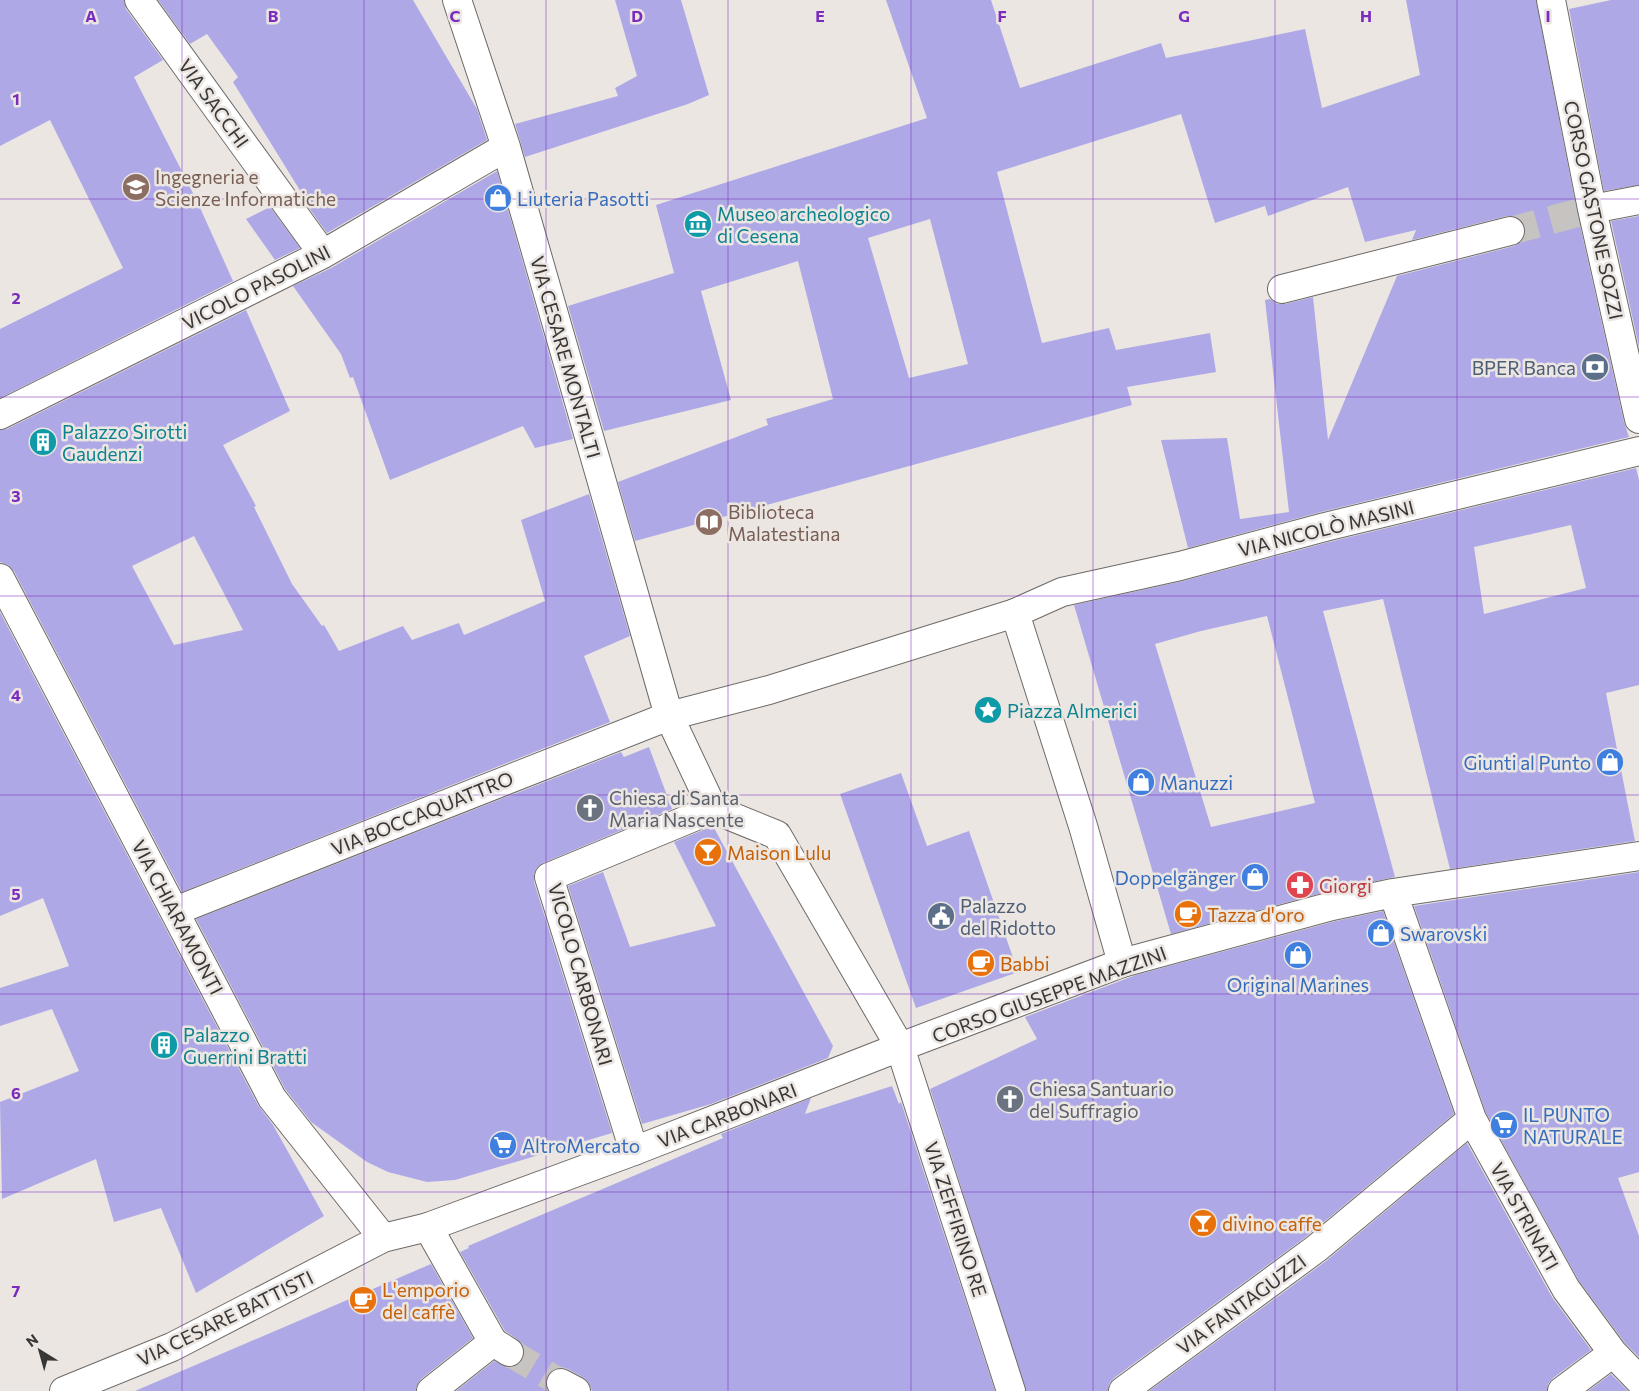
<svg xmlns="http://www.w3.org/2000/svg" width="1639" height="1391" font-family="Commissioner,sans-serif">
<rect width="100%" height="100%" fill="#ebe6e2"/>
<path fill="#aea9e6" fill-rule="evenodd" d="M0 0H124L126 9 163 60 134 77 197 201 233 281 0 398V329L123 268 50 120 0 146Z
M158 0H413L477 109 487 140 327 233 299 194 301 192 233 82 238 77 207 34 190 44Z
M615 0H681L709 95 688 104 525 157 515 124 618 96 615 88 637 76Z
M886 0H991L1020 88 1161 43 1166 58 1305 29 1322 108 1420 75 1406 0H1536L1577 212 1624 422 1629 437 1321 512 1188 548 1161 440 1227 438 1240 519 1289 512 1265 300 1270 299 1277 304H1285L1313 297 1328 440 1397 276 1514 246 1521 242 1525 236V228L1521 220 1515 216H1507L1412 240 1416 230 1365 242 1348 187 1268 216 1265 206 1215 223 1181 114 997 172 1042 343 1109 328 1116 350 1210 333 1216 372 1127 387 1132 405 635 541 618 482 768 425 766 419 833 399 798 261 701 291 731 400 604 431 568 306 674 273 656 205 927 118ZM930 219 968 364 909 378 868 238Z
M1611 0H1639V185L1604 191 1569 9Z
M497 171 573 439 535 448 523 426 390 480 353 377 350 378 341 354 293 286 331 268Z
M270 207 300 248 275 260 246 219Z
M1639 216V347L1611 221Z
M246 310 290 411 223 445 256 506 254 507 292 584 322 626 324 625 339 651 403 626 412 640 459 623 464 635 545 601 521 520 589 494 630 636 584 656 610 722 182 892 14 571 8 565 0 562V430L7 429ZM194 536 243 630 174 645 132 566Z
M1636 468 1639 480V685L1606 693 1635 841 1450 869 1383 599 1323 611 1395 877 1329 891 1171 934 1074 605 1183 581 1329 542ZM1571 525 1586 588 1484 614 1474 547ZM1267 616 1315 803 1211 827 1155 644 1201 631Z
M0 612 258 1105 273 1125 324 1216 196 1293 161 1208 114 1222 96 1159 2 1199 0 1102 79 1071 52 1009 0 1026V988L69 966 43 898 0 916Z
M649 747 672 809 543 863 537 868 534 874V882L612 1133 455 1180 427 1182 388 1172 367 1162 311 1122 285 1089 196 919 621 752 624 757Z
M901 773 927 846 969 831 1018 972 916 1008 840 794Z
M713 826 833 1046 828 1058 711 1104 642 1124 568 886 603 872 630 947 716 926 674 842Z
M1639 872V1172L1618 1178 1639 1236V1357L1625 1343 1579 1281 1486 1113 1414 906Z
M1383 911 1454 1114 1307 1236 1114 1378 1109 1384 1108 1391H1026L930 1089 1037 1039 1025 1017 1136 975 1336 921Z
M892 1086 899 1104 901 1102 995 1391H592L589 1383 584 1378 568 1369 561 1367 553 1370 548 1375 545 1383 548 1391H456L494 1361 508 1368 516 1366 522 1361 525 1353 523 1344 517 1339 505 1331 460 1252 469 1248 468 1246 723 1138 721 1134 811 1098 805 1114Z
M1467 1143 1552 1297 1591 1350 1553 1378 1548 1384 1547 1391H1149L1326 1261Z
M431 1264 473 1338 421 1379 417 1385 416 1391H135Z
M1611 1374 1628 1391H1588Z"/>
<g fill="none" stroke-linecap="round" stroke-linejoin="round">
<path stroke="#c7c3c0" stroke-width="28" stroke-dasharray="28 14" stroke-linecap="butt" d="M1510 231 1592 209
M509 1352 561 1383"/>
<defs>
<path id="pedestrian" d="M1551 0 1592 209 1639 419
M1592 209 1639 200
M1282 289 1510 231
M1015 613 1062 592 1180 566 1325 527 1639 451
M1393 893 1472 1119 1566 1289 1613 1353 1639 1380
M900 1047 1011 1391
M493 1342 509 1352
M561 1383 576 1391
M64 1391 172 1347 383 1238 428 1227 634 1151 900 1047 1122 963 1332 906 1393 893 1639 856
M1123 1391 1317 1248 1472 1119
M1562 1391 1613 1353"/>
<path id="minor" d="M139 0 323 254
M457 0 506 147 669 716 713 809 777 835 900 1047
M0 415 323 254 506 147
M0 578 272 1098 383 1238
M175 911 669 716 769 690 1015 613 1083 826 1122 963
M634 1151 549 877 713 809
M428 1227 493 1342 431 1391"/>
</defs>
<use href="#pedestrian" stroke="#6f6a67" stroke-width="30"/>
<use href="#minor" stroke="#6f6a67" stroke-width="30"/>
<use href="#pedestrian" stroke="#fff" stroke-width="28"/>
<use href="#minor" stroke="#fff" stroke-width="28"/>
</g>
<path fill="none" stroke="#7b2cbf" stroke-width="1" stroke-opacity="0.55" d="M182 0V1391M364 0V1391M546 0V1391M728 0V1391M911 0V1391M1093 0V1391M1275 0V1391M1457 0V1391M0 199H1639M0 397H1639M0 596H1639M0 795H1639M0 994H1639M0 1192H1639"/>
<defs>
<symbol id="university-disc" viewBox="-11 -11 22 22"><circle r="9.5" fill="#8d6e63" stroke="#ebe6e2"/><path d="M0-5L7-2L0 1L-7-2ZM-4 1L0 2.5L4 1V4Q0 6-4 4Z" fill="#fff"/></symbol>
<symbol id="shop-disc" viewBox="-11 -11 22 22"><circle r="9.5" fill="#3f7fe0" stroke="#ebe6e2"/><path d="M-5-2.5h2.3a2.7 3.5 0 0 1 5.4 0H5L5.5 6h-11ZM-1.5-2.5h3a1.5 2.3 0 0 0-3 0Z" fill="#fff"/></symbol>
<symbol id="museum-disc" viewBox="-11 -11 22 22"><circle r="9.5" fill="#0f9aa8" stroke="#ebe6e2"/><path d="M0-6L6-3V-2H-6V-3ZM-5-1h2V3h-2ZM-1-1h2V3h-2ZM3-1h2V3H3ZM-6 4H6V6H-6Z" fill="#fff"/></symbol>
<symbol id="bank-disc" viewBox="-11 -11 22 22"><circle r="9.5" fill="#5c6f8a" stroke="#ebe6e2"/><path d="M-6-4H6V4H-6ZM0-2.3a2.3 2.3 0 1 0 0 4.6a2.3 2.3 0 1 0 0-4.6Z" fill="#fff"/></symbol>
<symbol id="building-disc" viewBox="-11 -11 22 22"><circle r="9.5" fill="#0f9aa8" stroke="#ebe6e2"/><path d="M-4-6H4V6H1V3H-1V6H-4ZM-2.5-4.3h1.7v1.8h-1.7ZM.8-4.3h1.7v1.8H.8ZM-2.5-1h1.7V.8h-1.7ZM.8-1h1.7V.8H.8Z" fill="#fff"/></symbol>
<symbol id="library-disc" viewBox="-11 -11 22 22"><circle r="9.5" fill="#8d6e63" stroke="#ebe6e2"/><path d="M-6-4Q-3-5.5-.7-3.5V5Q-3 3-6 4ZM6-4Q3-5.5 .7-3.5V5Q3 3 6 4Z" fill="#fff"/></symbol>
<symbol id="sight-disc" viewBox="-11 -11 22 22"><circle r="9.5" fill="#0f9aa8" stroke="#ebe6e2"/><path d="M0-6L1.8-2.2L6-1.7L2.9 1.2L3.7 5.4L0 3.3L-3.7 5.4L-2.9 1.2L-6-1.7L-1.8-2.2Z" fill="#fff"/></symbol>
<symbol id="church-disc" viewBox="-11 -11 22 22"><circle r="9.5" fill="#6b7280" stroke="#ebe6e2"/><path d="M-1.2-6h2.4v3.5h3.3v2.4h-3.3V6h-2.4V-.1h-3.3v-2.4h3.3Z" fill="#fff"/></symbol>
<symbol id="bar-disc" viewBox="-11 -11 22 22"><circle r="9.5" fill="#e8710a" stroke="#ebe6e2"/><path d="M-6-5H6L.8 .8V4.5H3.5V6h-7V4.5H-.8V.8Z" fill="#fff"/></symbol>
<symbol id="pharmacy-disc" viewBox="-11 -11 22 22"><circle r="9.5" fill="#e0444e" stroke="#ebe6e2"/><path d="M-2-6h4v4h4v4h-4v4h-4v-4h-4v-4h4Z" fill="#fff"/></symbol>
<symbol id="cafe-disc" viewBox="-11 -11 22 22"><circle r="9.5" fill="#e8710a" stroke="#ebe6e2"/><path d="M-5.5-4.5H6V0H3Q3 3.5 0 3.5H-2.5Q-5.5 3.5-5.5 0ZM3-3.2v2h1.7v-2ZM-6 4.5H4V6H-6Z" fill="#fff"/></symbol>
<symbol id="civic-disc" viewBox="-11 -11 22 22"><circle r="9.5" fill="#5c6f8a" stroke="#ebe6e2"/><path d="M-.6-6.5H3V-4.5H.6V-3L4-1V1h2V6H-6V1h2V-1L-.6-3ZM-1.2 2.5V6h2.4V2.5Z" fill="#fff"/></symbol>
<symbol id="supermarket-disc" viewBox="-11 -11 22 22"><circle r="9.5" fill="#3f7fe0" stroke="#ebe6e2"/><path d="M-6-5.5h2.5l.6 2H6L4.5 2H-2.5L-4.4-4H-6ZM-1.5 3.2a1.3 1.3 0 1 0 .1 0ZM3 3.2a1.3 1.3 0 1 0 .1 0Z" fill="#fff"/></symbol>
</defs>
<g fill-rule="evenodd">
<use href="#university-disc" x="120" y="171" width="32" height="32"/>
<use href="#shop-disc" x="482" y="182" width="32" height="32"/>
<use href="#museum-disc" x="682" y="208" width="32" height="32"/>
<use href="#bank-disc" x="1579" y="351" width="32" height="32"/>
<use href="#building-disc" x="27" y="426" width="32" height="32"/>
<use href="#library-disc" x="693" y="506" width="32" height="32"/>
<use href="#sight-disc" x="972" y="694" width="32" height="32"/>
<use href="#shop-disc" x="1594" y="746" width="32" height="32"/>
<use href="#shop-disc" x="1125" y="766" width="32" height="32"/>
<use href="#church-disc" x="574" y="792" width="32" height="32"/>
<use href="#bar-disc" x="692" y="836" width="32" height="32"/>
<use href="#shop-disc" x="1239" y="861" width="32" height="32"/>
<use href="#pharmacy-disc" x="1284" y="869" width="32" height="32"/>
<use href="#cafe-disc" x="1172" y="898" width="32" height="32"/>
<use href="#civic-disc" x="925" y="900" width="32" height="32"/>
<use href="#shop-disc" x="1365" y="917" width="32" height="32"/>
<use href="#shop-disc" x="1282" y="939" width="32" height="32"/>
<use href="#cafe-disc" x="965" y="947" width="32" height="32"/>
<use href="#building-disc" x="148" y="1029" width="32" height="32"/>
<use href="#church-disc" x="994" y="1083" width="32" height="32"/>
<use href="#supermarket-disc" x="1488" y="1109" width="32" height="32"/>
<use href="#supermarket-disc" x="487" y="1129" width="32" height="32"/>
<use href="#bar-disc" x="1187" y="1207" width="32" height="32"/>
<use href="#cafe-disc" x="347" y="1284" width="32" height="32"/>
</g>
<g text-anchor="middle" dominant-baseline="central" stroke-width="5" stroke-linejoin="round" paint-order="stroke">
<g font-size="19" fill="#393736" stroke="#ebe6e2">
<text transform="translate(214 103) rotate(54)">VIA SACCHI</text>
<text transform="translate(1594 210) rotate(78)">CORSO GASTONE SOZZI</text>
<text transform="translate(256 287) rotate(-27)">VICOLO PASOLINI</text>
<text transform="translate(566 357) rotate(74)">VIA CESARE MONTALTI</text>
<text transform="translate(1326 528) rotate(-14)">VIA NICOLÒ MASINI</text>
<text transform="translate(422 813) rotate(-22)">VIA BOCCAQUATTRO</text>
<text transform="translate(178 917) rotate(62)">VIA CHIARAMONTI</text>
<text transform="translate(581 974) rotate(74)">VICOLO CARBONARI</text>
<text transform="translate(1049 994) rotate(-20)">CORSO GIUSEPPE MAZZINI</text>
<text transform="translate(727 1115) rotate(-21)">VIA CARBONARI</text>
<text transform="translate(1525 1216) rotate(61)">VIA STRINATI</text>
<text transform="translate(956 1219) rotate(72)">VIA ZEFFIRINO RE</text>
<text transform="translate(1241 1304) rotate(-36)">VIA FANTAGUZZI</text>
<text transform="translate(225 1318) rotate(-26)">VIA CESARE BATTISTI</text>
</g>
<g font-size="19" fill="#785e54" stroke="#ebe6e2" text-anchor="start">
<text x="155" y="176">Ingegneria e<tspan x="155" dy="22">Scienze Informatiche</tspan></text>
<text x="728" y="511">Biblioteca<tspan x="728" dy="22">Malatestiana</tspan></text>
</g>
<g font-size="19" fill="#366cbe" stroke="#ebe6e2" text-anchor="start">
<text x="517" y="198">Liuteria Pasotti</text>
<text x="1591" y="762" text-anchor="end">Giunti al Punto</text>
<text x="1160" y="782">Manuzzi</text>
<text x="1236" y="877" text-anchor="end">Doppelgänger</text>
<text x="1400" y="933">Swarovski</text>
<text x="1298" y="984" text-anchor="middle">Original Marines</text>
<text x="1523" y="1114">IL PUNTO<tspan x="1523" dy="22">NATURALE</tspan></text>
<text x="522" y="1145">AltroMercato</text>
</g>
<g font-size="19" fill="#0d838f" stroke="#ebe6e2" text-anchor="start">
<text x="717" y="213">Museo archeologico<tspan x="717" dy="22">di Cesena</tspan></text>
<text x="62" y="431">Palazzo Sirotti<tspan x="62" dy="22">Gaudenzi</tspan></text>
<text x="1007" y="710">Piazza Almerici</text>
<text x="183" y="1034">Palazzo<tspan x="183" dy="22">Guerrini Bratti</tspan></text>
</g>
<g font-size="19" fill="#4e5e75" stroke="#ebe6e2" text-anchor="end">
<text x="1576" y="367">BPER Banca</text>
<text x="960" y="905" text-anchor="start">Palazzo<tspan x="960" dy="22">del Ridotto</tspan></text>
</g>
<g font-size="19" fill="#5b616d" stroke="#ebe6e2" text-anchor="start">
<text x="609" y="797">Chiesa di Santa<tspan x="609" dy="22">Maria Nascente</tspan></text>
<text x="1029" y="1088">Chiesa Santuario<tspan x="1029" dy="22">del Suffragio</tspan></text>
</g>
<g font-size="19" fill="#c56008" stroke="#ebe6e2" text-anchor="start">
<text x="727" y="852">Maison Lulu</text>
<text x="1207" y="914">Tazza d'oro</text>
<text x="1000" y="963">Babbi</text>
<text x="1222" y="1223">divino caffe</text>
<text x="382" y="1289">L'emporio<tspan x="382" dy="22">del caffè</tspan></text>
</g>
<g font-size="19" fill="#be3a42" stroke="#ebe6e2" text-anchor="start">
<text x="1319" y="885">Giorgi</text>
</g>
</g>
<g font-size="16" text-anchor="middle" font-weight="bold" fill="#7b2cbf" stroke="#ebe6e2" stroke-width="5" stroke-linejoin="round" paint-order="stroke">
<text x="91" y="22">A</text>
<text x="273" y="22">B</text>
<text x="455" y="22">C</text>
<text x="637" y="22">D</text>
<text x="820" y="22">E</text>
<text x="1002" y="22">F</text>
<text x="1184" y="22">G</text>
<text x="1366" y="22">H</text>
<text x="1548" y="22">I</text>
<text x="16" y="105">1</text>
<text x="16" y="304">2</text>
<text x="16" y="502">3</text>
<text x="16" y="701">4</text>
<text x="16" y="900">5</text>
<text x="16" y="1099">6</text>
<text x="16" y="1297">7</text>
</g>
<g transform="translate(40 1351) rotate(323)" stroke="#ebe6e2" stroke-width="4" paint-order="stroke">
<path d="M0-4L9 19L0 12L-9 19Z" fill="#393736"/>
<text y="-8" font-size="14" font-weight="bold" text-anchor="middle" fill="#393736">N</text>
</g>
</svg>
